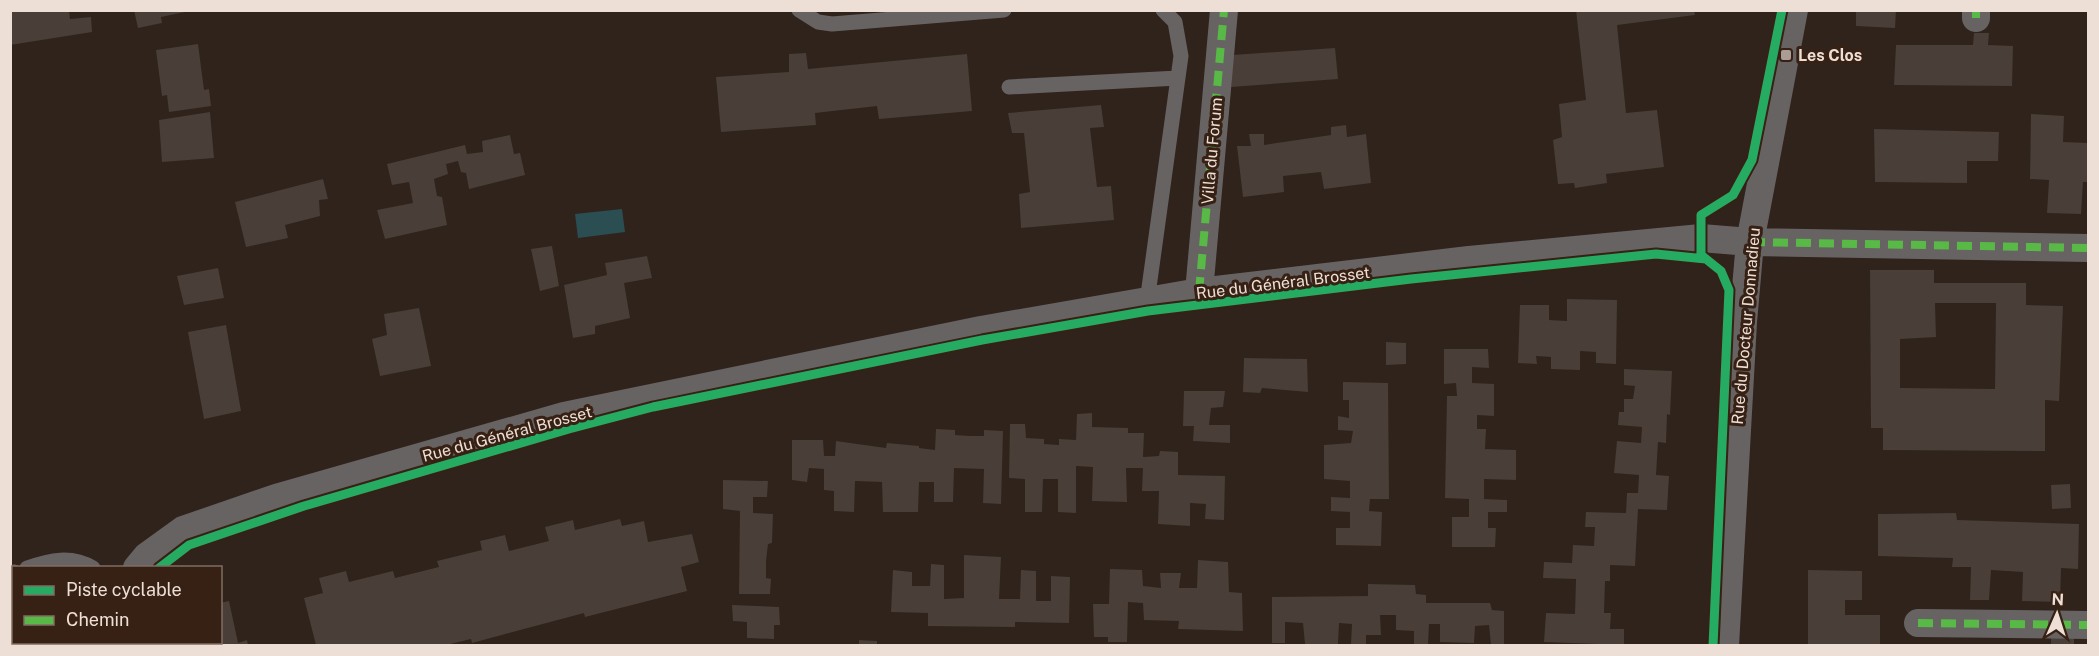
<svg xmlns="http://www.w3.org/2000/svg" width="2099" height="656" font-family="'Public Sans',sans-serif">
<rect width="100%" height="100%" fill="#2f231c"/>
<path fill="#2b4e52" d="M622 209 625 232 578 238 575 214Z"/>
<path fill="#493e38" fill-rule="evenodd" d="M10 10H69L70 19 91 17 92 32 10 45Z
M134 10H185V12L161 17 162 23 138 28Z
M1576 10H1694L1695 15 1617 25 1626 113 1657 110 1664 167 1606 174 1607 183 1575 188 1574 183 1558 184 1553 140 1562 137 1559 104 1586 100Z
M1856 10H1896L1895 28 1856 26Z
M1974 33H1989L1988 45 2013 46 2012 86 1894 85 1896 45H1973Z
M198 44 204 90 209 89 211 106 169 112 167 95 162 96 156 50Z
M1335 48 1338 79 1231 87 1232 55Z
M806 53 808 69 967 54 972 111 879 119 877 106 815 113 816 125 721 132 716 77 789 72V54Z
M1101 105 1104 127 1090 128 1097 187 1111 186 1114 220 1021 228 1019 194 1030 192 1024 133H1012L1008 113Z
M210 112 214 158 162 162 159 120Z
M2031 114 2064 116 2063 142 2088 143V182H2083L2081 214 2047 213 2049 180 2030 179Z
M1346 125 1347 137 1366 134 1371 183 1324 189 1321 172 1283 176 1284 192 1243 197 1237 146H1251L1249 134H1264V145L1331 135V127Z
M1874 129 1999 132 1998 161H1967V183L1875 182Z
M510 135 514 154 520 153 525 175 469 189 466 173 461 172 458 161 446 164 448 174 434 179 437 196 442 197 447 225 385 239 377 210 413 203 409 182 392 185 387 164 465 145 467 154 483 152 482 141Z
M323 179 328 199 319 200 320 216 285 225 288 238 246 247 235 202Z
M552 246 559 286 540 291 531 249Z
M647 256 652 278 624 283 630 318 595 326V334L573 338 564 285 607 275 605 263Z
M218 268 224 298 184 305 177 276Z
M1870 270H1934V283H2026V305L2063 306 2059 401 2045 400V451L1883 450V428H1871ZM1935 303H1996L1995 389 1900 388V339L1936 337Z
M1567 299 1617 300 1616 364 1596 363V352L1580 351V370L1551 369V357L1536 356 1537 364 1518 363 1520 305H1549V320L1567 321Z
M419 308 431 366 380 376 372 339 387 335 384 314Z
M226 325 241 411 204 419 188 332Z
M1386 342 1406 343V364L1386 365Z
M1444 349H1488L1489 368 1472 367V383L1494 384V416L1477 415V429H1486L1485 449 1516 450V480L1484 479V499L1507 500V512H1488V528H1496L1495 547H1452V517H1469V499L1445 498 1447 396H1457L1456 383 1444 384Z
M1244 358 1307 359 1308 392 1262 388 1260 393 1243 392Z
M1624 369 1672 371 1670 415 1667 414 1666 443 1658 442 1656 475 1669 476 1667 510 1638 509 1635 566 1610 565V581H1605L1604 613H1611L1610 629H1624V645L1544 642 1546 613 1575 614 1576 579 1543 578 1544 562 1572 563 1573 545 1594 546 1595 527H1585L1586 512 1626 513 1627 493H1638L1639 475 1614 473 1617 441 1641 443 1642 427 1618 425 1619 412H1624V399H1633L1635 386 1624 385Z
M1343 382 1388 383 1389 499H1370L1369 511 1382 512 1381 546 1336 545V528H1350V512L1331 511V497L1350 498V481L1324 479V445L1351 443 1353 431 1338 430V416L1349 418V400H1343Z
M1184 391H1225L1223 407 1211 408 1209 425H1230V443L1193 441 1194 426H1183Z
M1092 413V427L1128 428V433H1144L1143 457 1159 456 1160 451 1178 452V475L1225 476 1224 520 1205 519 1206 504 1190 503V526L1158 524 1159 491H1142L1143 468H1126L1127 502 1092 501 1093 467 1076 466V513L1058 512V479H1043L1042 512H1025V479L1009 478 1010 424H1025L1026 438 1044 439V444L1059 445V439L1076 440 1077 414Z
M936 429 955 430V435L970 436H984V430L1003 431 1001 504 983 503 984 469 954 468 953 502H934V482H919L918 512H883L882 482 855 481 854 512 834 511V491L824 490V469L809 468 807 482 792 480V440H823L824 456H835L836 441 886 448 887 443 919 446V448L935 450Z
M723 480 768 481 767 497H753V513L773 514 772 543 768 544 766 561V578L771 579 770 594H739L740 511 723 509Z
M2070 484 2071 508 2052 509 2051 485Z
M1956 513 1957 520 2079 524 2078 569 2061 568 2060 602 2022 601 2023 572 1991 570 1989 600H1970L1971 567H1952L1953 558 1878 556V514Z
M620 519 622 526 644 521 648 542 692 534 699 562 681 567 687 591 585 617 584 613 472 643 471 639 446 645H316L304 598 323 593 319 578 346 571 349 582 393 571 395 578 439 567 437 561 482 550 480 541 505 535 509 551 549 541 545 527 573 520 575 530Z
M964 555 1001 557 999 599H1020L1021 570 1036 571V601H1051V576L1070 577 1069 623 1015 622V627L928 626V613L891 612 893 570 912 572V586H930L931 564 944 565V599L964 598Z
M1198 560 1228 562 1229 592 1242 593 1243 631 1178 629 1179 621 1144 620 1143 603 1128 602 1127 642H1108V637H1094L1093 604H1109L1110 569 1142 570 1143 586 1161 588 1160 573H1181L1179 588H1197Z
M1808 570 1862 571V600H1845V615H1880V645H1808Z
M1368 584 1415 585 1416 594 1426 595V603H1490L1492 610 1504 611V645H1491L1489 625 1475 626 1474 643 1440 642V624H1429L1428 645H1414V631L1396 630V615H1380L1381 635H1366V645L1351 644 1352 624 1339 623 1338 644H1305L1303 623 1285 622V643H1272V597L1368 596Z
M229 601 238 643 247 640 248 645H159V642H220V603Z
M732 605 779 607 780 625H774V639L747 638V622L733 621Z
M2051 635H2074V645H2051Z
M859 640 877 641V645H859Z"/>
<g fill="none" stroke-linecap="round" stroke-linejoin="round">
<path stroke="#686363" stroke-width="15" d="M799 10 818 22 832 24 1004 10
M1009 87 1178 78
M1147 302 1181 56 1175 22 1163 10
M27 568C50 560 71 555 93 568
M10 573 14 572"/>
<path stroke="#686363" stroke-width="28" d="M1976 18V10
M1199 292 1224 10
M137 568 147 556 183 530 276 498 564 416 981 330 1199 292 1469 260 1701 238 1750 242 2088 248
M1918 623 2088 625
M100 646 101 642
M1725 646 1743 322 1750 242 1794 10"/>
<path stroke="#58b947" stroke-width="8" stroke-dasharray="15 8" stroke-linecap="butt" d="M1976 18V10
M1750 242 2088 248
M1199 292 1224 10
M1918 623 2088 625"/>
<defs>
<path id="cycleway" d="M159 568 189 545 304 506 569 429 653 407 982 340 1148 311 1411 279 1656 254 1706 259
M1713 646 1729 290 1721 271 1701 255V215L1733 195 1752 160 1782 10"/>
</defs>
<use href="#cycleway" stroke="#372114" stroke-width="13"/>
<use href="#cycleway" stroke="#26ab63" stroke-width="9"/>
</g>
<rect fill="#ab9d95" stroke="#372114" stroke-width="2" x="1780" y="49" width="12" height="12" rx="3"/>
<g text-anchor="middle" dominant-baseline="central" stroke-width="6" stroke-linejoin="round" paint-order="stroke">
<g font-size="16" font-weight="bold" fill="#eedfd6" stroke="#372114" text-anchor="start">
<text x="1798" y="55">Les Clos</text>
</g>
<g font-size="16" fill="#eedfd6" stroke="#372114">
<text transform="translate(1212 151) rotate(-85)">Villa du Forum</text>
<text transform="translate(1283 283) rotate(-7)">Rue du Général Brosset</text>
<text transform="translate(1746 326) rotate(-85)">Rue du Docteur Donnadieu</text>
<text transform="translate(507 434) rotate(-15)">Rue du Général Brosset</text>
</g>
</g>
<rect width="2099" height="656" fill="none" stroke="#eedfd6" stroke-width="24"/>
<rect x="12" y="566" width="210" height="78" fill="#372114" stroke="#806d62" stroke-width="1.5"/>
<rect x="24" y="586" width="30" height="9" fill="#26ab63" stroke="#806d62" stroke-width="1.5"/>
<text x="66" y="596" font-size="18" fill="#eedfd6">Piste cyclable</text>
<rect x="24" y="616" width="30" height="9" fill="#58b947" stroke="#806d62" stroke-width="1.5"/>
<text x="66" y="626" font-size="18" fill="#eedfd6">Chemin</text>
<g transform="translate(2057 614) rotate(3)" stroke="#372114" stroke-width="4.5" paint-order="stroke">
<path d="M0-4.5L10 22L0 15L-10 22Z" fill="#eedfd6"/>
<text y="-9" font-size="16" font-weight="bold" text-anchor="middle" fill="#eedfd6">N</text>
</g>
</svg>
